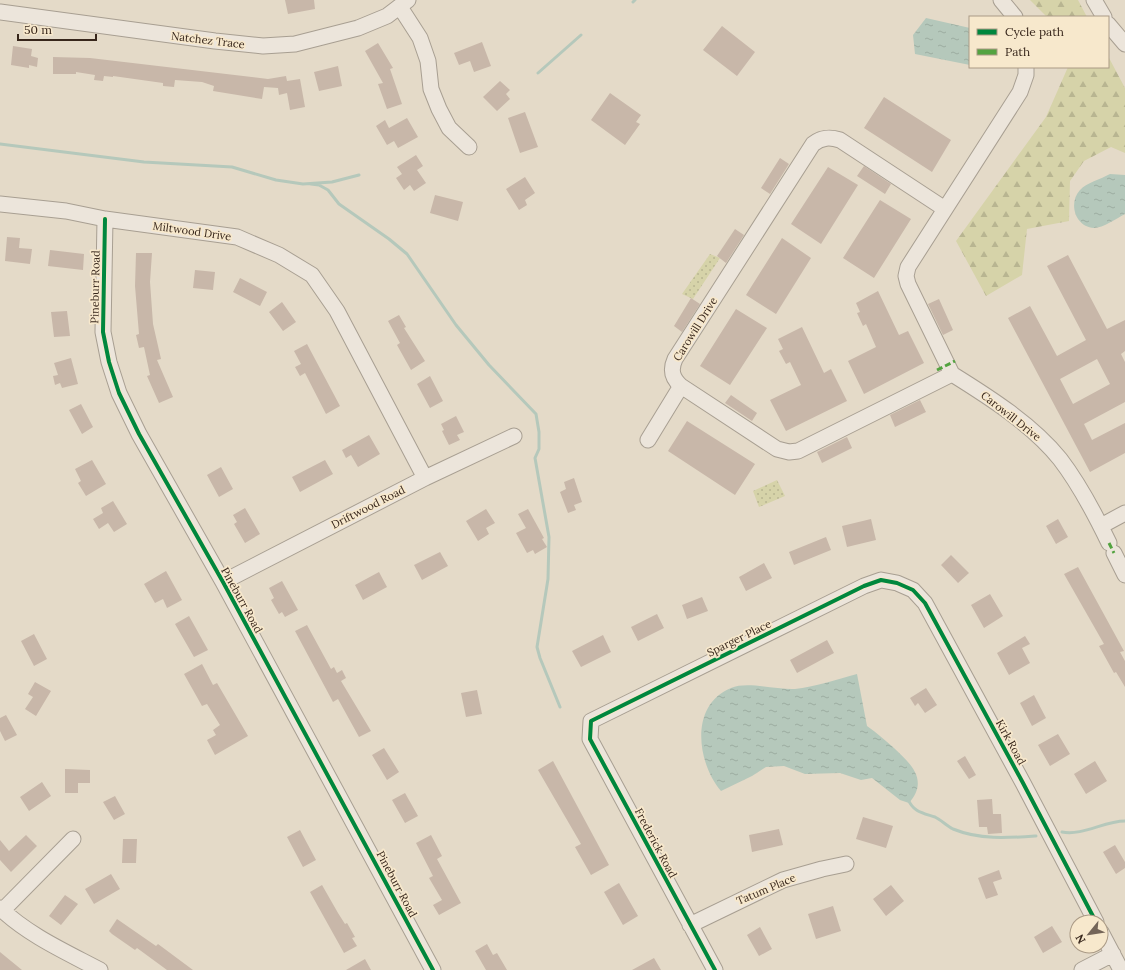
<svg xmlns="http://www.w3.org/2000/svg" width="1125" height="970" font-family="Lora,serif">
<defs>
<pattern id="forest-firs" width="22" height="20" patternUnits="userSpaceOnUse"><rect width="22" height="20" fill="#d6d3a9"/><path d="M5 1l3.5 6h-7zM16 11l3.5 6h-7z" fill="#b8b591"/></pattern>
<pattern id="park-dots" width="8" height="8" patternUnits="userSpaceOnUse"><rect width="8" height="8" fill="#d6d3a9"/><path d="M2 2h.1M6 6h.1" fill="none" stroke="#b8b591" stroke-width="1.8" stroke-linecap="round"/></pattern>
<pattern id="water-ripples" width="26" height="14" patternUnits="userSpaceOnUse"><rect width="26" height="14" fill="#b5c8bb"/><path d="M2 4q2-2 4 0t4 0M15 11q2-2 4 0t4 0" fill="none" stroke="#9caca0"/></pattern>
</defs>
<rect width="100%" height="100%" fill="#e4dac8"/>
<path fill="url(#forest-firs)" d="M1030 0H1078L1087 17H1047Z
M1108 56 1125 88V153L1111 147 1084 161 1070 181 1069 221 1027 229 1022 275 986 296 956 241 1046 117 1068 67H1108Z"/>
<path fill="url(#park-dots)" d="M710 254 720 258 693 299 682 294Z
M777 480 785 496 759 507 753 491Z"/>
<path fill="url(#water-ripples)" d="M926 18 970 28V65L915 54 913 35Z
M1110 174 1125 175V214C1117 218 1103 228 1094 228 1075 227 1068 203 1080 190 1086 183 1101 179 1110 174Z
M857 674 867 726C877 733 885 740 894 748 911 764 929 780 909 803L900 800 872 778 861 780 840 773 805 774 784 766 766 767 752 776 721 791C697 763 689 705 731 688 747 681 777 690 795 689 814 687 838 679 857 674Z"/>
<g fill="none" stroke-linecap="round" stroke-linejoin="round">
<path stroke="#b5c8bb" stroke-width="3" d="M633 2 635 0
M538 73 581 35
M0 144 144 162 232 167 276 180 303 184 332 182 359 175
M311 184 319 185 328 190 339 204 389 239 407 254 456 325 489 365 536 414 539 432V449L535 458 549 537 548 579 537 647 540 658 560 707
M908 799C913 812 923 813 935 817 941 820 947 826 953 829 980 840 1007 838 1036 836
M1062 832C1083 836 1104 821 1125 821"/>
</g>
<path fill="#c8b7a9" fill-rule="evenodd" d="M285 0H314L315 9 288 14Z
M722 26 755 52 737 76 703 50Z
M482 42 491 66 474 72 470 61 459 65 454 53Z
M378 43 393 68 390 69 402 104 387 109 378 84 383 83 365 51Z
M13 46 32 49 31 56 38 58 37 67 29 65V68L11 65Z
M53 57 90 58 268 79 286 76 287 81 300 79 305 107 290 110 287 93 279 95 278 88 264 87 262 99 213 91 214 86 202 82 175 80 174 87 163 86V83L113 76V77L104 76 103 81 94 80 95 75 76 72V74H53Z
M338 66 342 86 319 91 314 72Z
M500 81 510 90 506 94 510 99 497 111 483 97Z
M610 93 641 115 636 122 640 124 625 145 591 120Z
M884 97 951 140 932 172 864 128Z
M525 112 538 147 520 153 508 118Z
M407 118 418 137 398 148 394 141 387 145 376 126 385 120 389 128Z
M416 155 423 166 417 170 426 183 414 191 410 185 404 190 396 178 402 174 397 167Z
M780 158 789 164 770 194 761 188Z
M864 166 891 184 885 194 857 176Z
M828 167 858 185 821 244 791 224Z
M525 177 535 193 525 200 527 205 519 210 506 189Z
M435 195 463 202 458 221 430 213Z
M880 200 911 219 874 278 843 258Z
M735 229 744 235 726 263 717 256Z
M7 237 20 238 19 248 32 249 30 264 5 261Z
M782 238 811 258 776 314 746 295Z
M50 250 84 254 83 270 48 266Z
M136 253H152L150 282 153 324 161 359 157 360 173 397 159 403 147 376 150 375 144 347 139 348 136 335 139 334 135 286Z
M1068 255 1107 329 1125 320V351L1121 354 1125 362V402L1084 424 1092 440 1125 423V453L1090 472 1008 318 1030 306 1057 356 1086 340 1047 266ZM1097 359 1110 384 1073 404 1060 379Z
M195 270 215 272 213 290 193 288Z
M240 278 267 292 260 306 233 292Z
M878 291 899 335 908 331 924 363 864 394 848 361 876 347 866 324 863 326 857 313 860 312 856 303Z
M691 298 700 304 682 332 674 326Z
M939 299 953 330 943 335 928 304Z
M282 302 296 322 283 331 269 312Z
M736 309 767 328 730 385 700 366Z
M67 311 70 336 54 337 51 312Z
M399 315 406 327 404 328 425 361 411 370 397 345 400 343 388 321Z
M802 327 824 373 831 369 847 401 786 431 770 400 801 385 790 362 786 364 779 351 783 349 778 339Z
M307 344 340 406 326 414 305 373 300 376 295 367 301 364 294 351Z
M71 358 78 384 62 388 60 383 55 385 53 376 58 375 54 363Z
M430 376 443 401 430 408 417 384Z
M731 395 757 413 752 421 725 403Z
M920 400 926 412 895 427 890 415Z
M81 404 93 427 82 434 69 410Z
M456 416 464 432 457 435 460 440 449 445 442 431 444 430 441 424Z
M687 421 755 464 735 495 668 451Z
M369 435 380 454 358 467 351 455 346 458 342 450Z
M847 437 852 448 822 463 817 452Z
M92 460 106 484 86 496 78 483 81 481 75 469Z
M325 460 333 474 300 492 292 477Z
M221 467 233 489 219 497 207 475Z
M574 478 582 502 574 505 576 510 568 513 560 492 566 489 564 482Z
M113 501 127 524 114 532 108 523 99 529 93 519 103 513 101 508Z
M245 508 260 534 245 543 234 524 237 522 233 515Z
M486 509 495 523 486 528 489 534 478 541 466 521Z
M528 509 544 538 542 539 547 547 535 554 533 550 527 553 516 533 526 528 518 514Z
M871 519 876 540 847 547 842 526Z
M1058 519 1068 537 1056 544 1046 526Z
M826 537 831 550 794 565 789 552Z
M440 552 448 566 422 580 414 565Z
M951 555 969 573 958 583 941 565Z
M764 563 772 578 746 591 739 577Z
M1078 567 1124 651 1120 652 1125 661V687L1116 672 1114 673 1099 646 1104 644 1064 574Z
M166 571 182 600 167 608 163 599 155 603 144 584Z
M379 572 387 587 363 600 355 585Z
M282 581 298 610 285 617 282 612 279 614 271 600 274 598 269 588Z
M990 594 1003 616 984 628 971 605Z
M702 597 708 611 687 619 682 605Z
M657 614 664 628 638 641 631 627Z
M189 616 208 650 194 657 175 624Z
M307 625 331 669 334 667 337 673 342 670 346 678 341 681 371 731 359 737 338 699 333 702 295 631Z
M34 634 47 659 34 666 21 641Z
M603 635 611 652 581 667 572 651Z
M1025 636 1030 644 1022 648 1030 663 1009 675 997 653Z
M827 640 834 653 797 673 790 660Z
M202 664 213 685 217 683 248 736 215 755 207 740 216 735 213 730 220 725 207 704 202 706 184 674Z
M35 682 51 691 36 716 25 709 33 697 28 694Z
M926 688 937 705 925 713 918 703 915 706 910 698Z
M477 690 482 714 466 717 461 693Z
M1034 695 1046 718 1032 726 1020 703Z
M6 715 17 735 5 741 0 731V718Z
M1058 734 1070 754 1050 766 1038 745Z
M384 748 399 772 387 780 372 755Z
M965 756 976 775 969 779 957 761Z
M553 761 609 865 591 875 575 847 581 844 538 770Z
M1095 761 1107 781 1086 794 1074 774Z
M65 769 90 770V783H78V793H65Z
M42 782 51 796 29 811 20 797Z
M405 793 418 816 405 823 392 800Z
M115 796 125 814 114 820 103 802Z
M992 799 993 814H1001L1002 833 988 834 987 827H979L977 800Z
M863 817 893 826 886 848 856 839Z
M779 829 783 845 752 852 749 835Z
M300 830 316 860 303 867 287 837Z
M26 835 37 846 11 872 0 860V840L9 851Z
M431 835 442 856 437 859 461 903 439 915 433 905 442 900 429 878 433 876 416 843Z
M123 839H137L136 863H122Z
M1115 845 1125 862V868L1116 874 1103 852Z
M999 870 1002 879 993 882 998 895 986 899 978 878Z
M111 874 120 889 94 904 85 889Z
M619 883 638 916 623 925 604 892Z
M322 885 338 913 345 924 347 923 355 937 352 938 357 946 344 953 310 892Z
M891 885 904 901 886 916 873 899Z
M65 895 78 904 61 925 49 916Z
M833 906 841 931 816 939 808 914Z
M117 919 156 946 158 944 193 970H167L137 948 135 950 112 934 109 931Z
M1052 926 1062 942 1043 953 1034 937Z
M760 927 772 949 759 956 747 935Z
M487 944 493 955 497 953 507 970H486L475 951Z
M0 952 22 970H0Z
M654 958 661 970H632Z
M365 959 371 970H346Z"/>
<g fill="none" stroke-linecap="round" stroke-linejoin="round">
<defs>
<path id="minor" d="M1001 0 1015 17
M1094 0 1104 17
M400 7 420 38 428 61 431 89 439 109 449 128 469 147
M0 12 215 41 263 46 295 44 358 28 387 16 408 0
M1108 24 1125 44
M0 204 66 211 105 219 237 237 279 255 312 275 337 311 425 478
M945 209 840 140C830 137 822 137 813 144L675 359C670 370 672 378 681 386L777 449 789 452 798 451 952 374C989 397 1033 425 1060 459 1080 485 1095 514 1109 543
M105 219 103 332 109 362 119 393 139 434 223 582 433 970
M952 374 908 284 906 276 908 267 1020 92 1026 75V67
M648 440 681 386
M1101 526 1125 513
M1114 553 1125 575
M223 582 425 478 514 436
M0 908C28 935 66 952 100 970
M3 910 73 839
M690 925 783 880 822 869 846 864
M1101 932 1121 970
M715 970 590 739 591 721 864 586 881 580 897 583 913 590 925 603 1023 783 1096 922
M1082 970 1113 954"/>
</defs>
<use href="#minor" stroke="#a89f92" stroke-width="17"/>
<use href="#minor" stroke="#ece5db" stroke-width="15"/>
<path stroke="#53a340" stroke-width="3" stroke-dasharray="6 3" stroke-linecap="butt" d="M937 370 955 361
M1109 543 1114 553"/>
<defs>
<path id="cycleway" d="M105 219 103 332 109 362 119 393 139 434 223 582 433 970
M715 970 590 739 591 721 864 586 881 580 897 583 913 590 925 603 1023 783 1096 922"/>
</defs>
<use href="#cycleway" stroke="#f7e8cc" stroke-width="6"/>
<use href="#cycleway" stroke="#00873e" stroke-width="4"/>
</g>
<g text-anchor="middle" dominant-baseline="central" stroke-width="3.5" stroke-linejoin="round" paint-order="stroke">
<g font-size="11" fill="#37261b" stroke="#f7e8cc">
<text transform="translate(208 40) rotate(7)">Natchez Trace</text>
<text transform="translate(192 231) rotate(8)">Miltwood Drive</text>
<text transform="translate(95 287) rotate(-89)">Pineburr Road</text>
<text transform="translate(695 329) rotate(-58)">Carowill Drive</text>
<text transform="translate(1011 416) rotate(38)">Carowill Drive</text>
<text transform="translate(368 507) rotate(-27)">Driftwood Road</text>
<text transform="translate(242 600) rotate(61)">Pineburr Road</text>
<text transform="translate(739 638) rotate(-26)">Sparger Place</text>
<text transform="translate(1011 742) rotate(61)">Kirk Road</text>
<text transform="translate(656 843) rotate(62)">Frederick Road</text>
<text transform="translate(397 884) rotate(62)">Pineburr Road</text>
<text transform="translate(766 889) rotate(-23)">Tatum Place</text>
</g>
</g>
<rect x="969" y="16" width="140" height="52" fill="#f7e8cc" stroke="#aa9a85"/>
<rect x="977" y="29" width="20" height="6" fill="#00873e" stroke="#aa9a85"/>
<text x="1005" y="36" font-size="12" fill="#37261b">Cycle path</text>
<rect x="977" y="49" width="20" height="6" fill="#53a340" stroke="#aa9a85"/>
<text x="1005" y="56" font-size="12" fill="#37261b">Path</text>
<g transform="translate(1089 934) rotate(240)"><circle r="19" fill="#f7e8cc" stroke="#aa9a85"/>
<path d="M0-3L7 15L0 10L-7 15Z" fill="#746558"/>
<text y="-6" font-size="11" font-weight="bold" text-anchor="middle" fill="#37261b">N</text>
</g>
<path d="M18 34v6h78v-6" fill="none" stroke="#37261b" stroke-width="2"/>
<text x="24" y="34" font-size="12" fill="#37261b" stroke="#f7e8cc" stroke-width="3" paint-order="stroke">50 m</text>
</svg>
